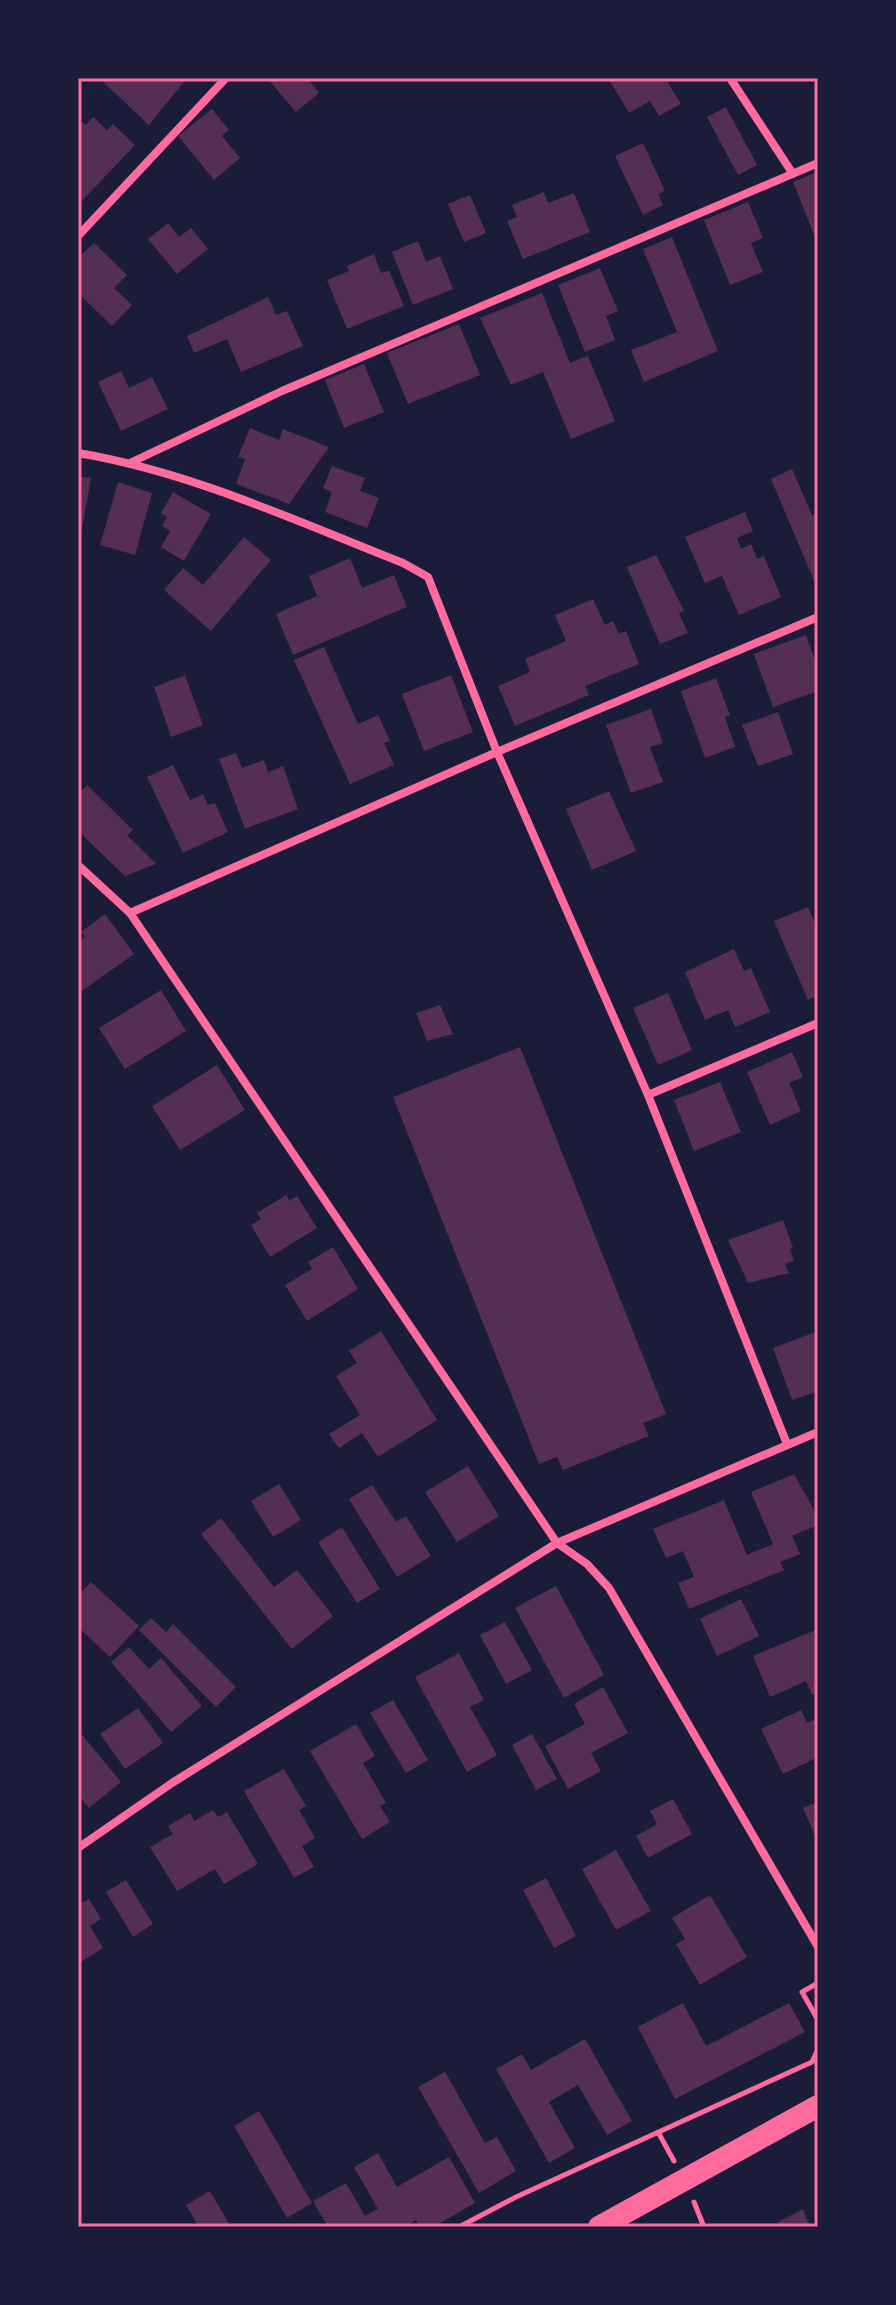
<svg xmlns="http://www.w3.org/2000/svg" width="896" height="2305" font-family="'PT Sans Narrow',sans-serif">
<rect width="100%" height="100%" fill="#1b1b3a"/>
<path fill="#542f53" d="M99 78H187L149 125Z
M267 78H307L319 93 296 112Z
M608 78H665L681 104 659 116 650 101 629 113Z
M726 107 757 165 738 175 707 117Z
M212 109 229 130 222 136 240 158 214 180 178 136Z
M93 117 107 130 113 124 135 145 78 205V126L82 122 86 125Z
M643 143 665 191 658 194 663 205 643 215 615 156Z
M818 172V245L793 182Z
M544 192 548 203 574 193 590 232 523 259 507 221 517 217 512 205Z
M470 195 486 233 464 242 448 204Z
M748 202 763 238 751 243 763 272 730 285 704 220Z
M168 223 179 237 191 228 208 249 177 274 148 239Z
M672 237 718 351 644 382 631 350 677 332 643 249Z
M418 241 426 262 440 256 453 289 413 305 392 252Z
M94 243 127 275 114 288 132 305 112 326 78 293V258Z
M374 254 381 273 389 270 404 306 347 329 327 280 349 271 347 266Z
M600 268 618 311 606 316 615 340 585 352 558 285Z
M542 293 570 363 588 356 615 421 571 439 543 372 511 385 480 318Z
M268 297 276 315 287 311 303 346 241 372 227 339 194 353 187 336Z
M459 324 480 375 408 404 387 353Z
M364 364 384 412 344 428 325 380Z
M121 371 129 388 152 377 168 409 121 431 98 382Z
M250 428 279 440 283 429 329 447 289 504 236 484 245 459 238 457Z
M332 466 365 478 360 491 379 498 367 528 325 512 332 492 323 488Z
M792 469 812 515 818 513 815 583 771 479Z
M78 476 91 478 80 540 78 539Z
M118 482 152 493 135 555 100 545Z
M173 492 211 514 184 561 161 547 170 531 162 526 167 517 161 513Z
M745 512 753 531 737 538 741 549 751 544 757 559 764 556 781 597 739 615 722 576 705 583 685 537Z
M244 537 271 560 211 631 164 590 183 568 203 585Z
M656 555 684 611 679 613 688 633 660 644 627 567Z
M350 558 362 588 394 575 407 607 293 655 276 614 317 596 309 576Z
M593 599 605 625 613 621 619 634 626 631 639 664 585 686 589 695 515 726 498 686 530 672 525 659 566 641 555 615Z
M806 635 818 668V691L773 707 754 654Z
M324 647 358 724 378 715 390 741 384 743 394 765 350 784 294 660Z
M185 675 203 725 171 737 154 687Z
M451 675 473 732 424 751 402 694Z
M716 678 730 715 725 717 735 747 705 758 681 691Z
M651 709 663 743 650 747 663 782 631 793 606 725Z
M778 712 793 754 758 766 742 725Z
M236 753 242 768 264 760 268 772 283 766 298 809 245 829 219 759Z
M173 765 190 800 203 794 208 805 215 803 228 832 183 853 147 777Z
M87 785 133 830 127 835 156 864 125 876 78 831V794Z
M609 791 636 851 592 870 566 809Z
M808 907 818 930V995L808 1000 774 921Z
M105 914 134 954 79 993 78 942 85 937 81 932Z
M734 949 744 971 751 968 770 1012 735 1027 728 1010 705 1020 685 972Z
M161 990 186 1031 125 1069 99 1028Z
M668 993 692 1050 658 1065 633 1008Z
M440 1005 453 1034 427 1041 416 1013Z
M520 1047 666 1414 643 1423 649 1436 563 1470 557 1457 539 1464 393 1097Z
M792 1052 803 1077 789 1083 801 1111 770 1125 747 1072Z
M217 1065 245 1110 180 1150 152 1106Z
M720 1082 741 1132 694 1151 674 1100Z
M286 1195 290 1201 297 1196 317 1228 270 1257 251 1225 261 1219 257 1213Z
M783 1220 793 1248 790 1249 794 1261 785 1264 789 1273 748 1283 728 1240Z
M333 1247 358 1289 307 1321 285 1285 312 1269 308 1262Z
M381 1331 437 1420 378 1457 362 1433 339 1448 329 1434 360 1415 336 1376 357 1363 349 1351Z
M818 1331V1391L792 1400 773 1348Z
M468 1466 499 1516 457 1542 425 1492Z
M794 1474 818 1517V1525L792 1536 800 1554 780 1562 784 1570 689 1609 678 1583 694 1577 683 1551 666 1558 653 1529 724 1500 747 1555 773 1544 751 1492Z
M279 1484 301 1520 273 1537 251 1501Z
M372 1485 396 1522 406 1516 431 1556 397 1577 349 1499Z
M221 1518 274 1587 297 1570 333 1616 292 1649 201 1534Z
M342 1527 380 1589 357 1603 318 1542Z
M91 1582 139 1626 110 1657 78 1627V1595Z
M556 1586 604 1675 564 1698 515 1608Z
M741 1599 759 1636 717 1656 700 1619Z
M151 1618 166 1632 173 1624 236 1687 216 1707 139 1630Z
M505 1622 532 1670 506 1684 480 1635Z
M818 1629V1693L812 1695 806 1681 770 1697 753 1656Z
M129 1647 149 1669 161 1658 202 1706 171 1732 111 1662Z
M459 1653 484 1700 470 1707 497 1755 467 1772 415 1677Z
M603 1687 628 1733 591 1753 601 1771 568 1789 545 1746 585 1724 574 1704Z
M393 1700 428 1760 406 1773 370 1713Z
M138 1708 163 1743 125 1769 100 1734Z
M801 1710 807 1723 818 1718V1757L783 1774 761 1729Z
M356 1724 375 1756 363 1763 386 1803 380 1806 390 1822 362 1839 310 1751Z
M78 1730 121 1782 89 1808 78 1795Z
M532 1734 557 1779 536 1790 512 1745Z
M284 1769 306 1806 299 1810 315 1838 302 1846 314 1867 294 1878 244 1791Z
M673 1799 692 1834 648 1858 636 1836 657 1824 650 1811Z
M818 1802V1843L803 1808Z
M213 1810 218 1817 227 1812 258 1864 224 1884 215 1869 177 1891 150 1847 173 1834 168 1826 190 1813 194 1821Z
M616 1850 651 1911 616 1930 582 1869Z
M546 1878 576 1936 554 1948 523 1890Z
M126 1880 153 1924 133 1937 106 1892Z
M710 1895 747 1957 700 1985 676 1944 685 1939 672 1918Z
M89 1899 101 1919 90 1926 103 1948 78 1964V1905Z
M683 2003 706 2046 789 2003 805 2032 675 2099 638 2027Z
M585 2039 632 2121 607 2135 578 2085 549 2102 575 2148 549 2163 496 2069 522 2054 531 2070Z
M445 2072 485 2143 497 2137 516 2171 479 2193 418 2087Z
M259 2111 312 2203 287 2218 234 2126Z
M378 2153 397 2187 449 2157 475 2203 433 2227H420L416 2220 405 2227H328L313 2201 346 2183 365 2216 378 2209 354 2167Z
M210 2191 231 2227H199L186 2205Z
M803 2209 810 2227H779L778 2222Z"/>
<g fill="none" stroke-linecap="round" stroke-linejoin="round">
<path stroke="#ff6b9d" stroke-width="5" d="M818 1983 802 1992 818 2020
M658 2132 674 2161
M694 2202 704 2227
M459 2227 516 2197 812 2062 818 2049"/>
<path stroke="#ff6b9d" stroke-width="8" d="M730 78 793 174
M78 236 226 78
M78 453C191 472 296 521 403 563L428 577 497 752 648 1095 787 1444
M132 462 282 391 818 163
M78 865 130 913 557 1543 587 1564 609 1588 818 1947
M130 913 497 752 818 617
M648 1095 818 1023
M78 1848 172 1783 557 1543 818 1432"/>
<path stroke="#ff6b9d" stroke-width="22" d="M599 2227 818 2106"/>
</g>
<rect width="896" height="2305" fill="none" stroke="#1b1b3a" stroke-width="160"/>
<rect x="80" y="80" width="736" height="2145" fill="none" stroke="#ff6b9d" stroke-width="3"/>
</svg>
